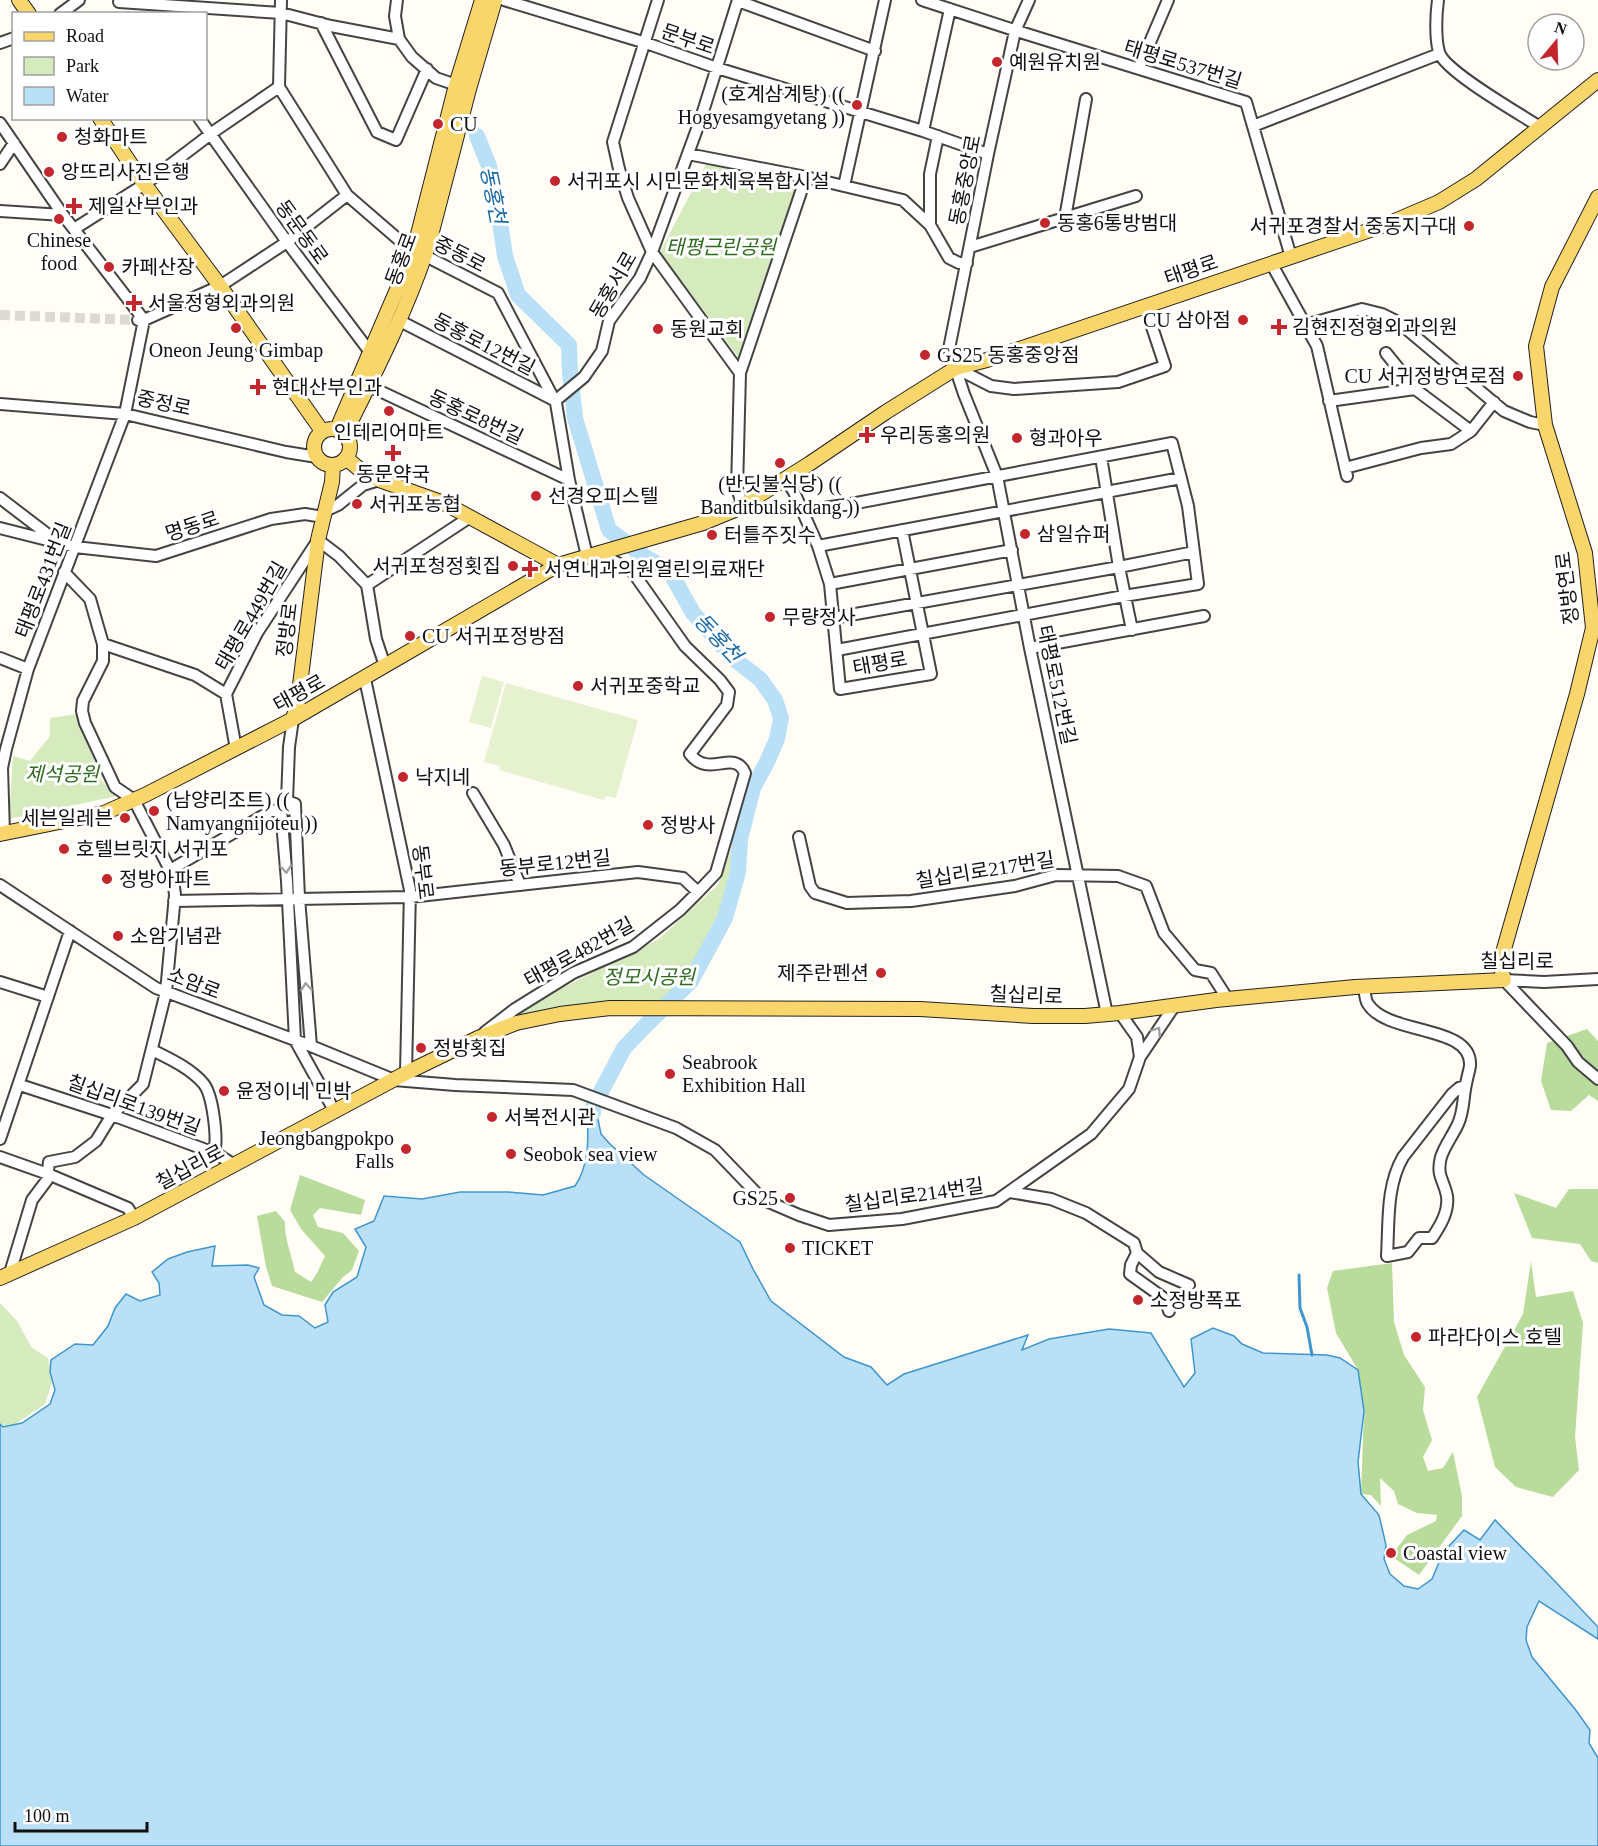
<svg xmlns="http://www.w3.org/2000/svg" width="1598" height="1846" font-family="'Times New Roman','Noto Sans KR',serif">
<rect width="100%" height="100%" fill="#fffdf5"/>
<path fill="#d5ebbd" d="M706 164 799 180 738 357 660 252Z
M77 714 102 781 117 796 9 819 13 756 30 761 50 736V718Z
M750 798 724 912 666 1005 503 1018 659 939 718 885Z
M0 1303 17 1321 32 1348 48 1358 52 1382 45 1404 8 1429 0 1423Z"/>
<path fill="#b9dc9c" d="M1587 1029 1598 1041V1101L1589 1095 1571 1111 1551 1110 1541 1081 1547 1043Z
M300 1175 365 1200 361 1215 320 1208 313 1215 318 1227 343 1233 359 1251 352 1270 343 1277 322 1302 272 1286 266 1267 257 1216 276 1211 285 1222C284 1238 292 1256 295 1272L311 1282 317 1273 325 1256 301 1229 290 1210Z
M1569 1189H1598V1263L1591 1261 1580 1244 1532 1238 1514 1193 1556 1208Z
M1531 1261 1536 1297 1573 1291 1583 1323 1575 1437 1579 1470 1553 1497 1516 1487 1495 1467 1477 1397 1523 1314Z
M1392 1263 1394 1322 1404 1355 1425 1387 1423 1410 1432 1440 1423 1457 1428 1471 1443 1468 1453 1452 1462 1496V1516L1419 1575 1391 1556 1407 1535 1436 1521 1437 1515 1417 1513 1398 1504 1394 1491 1380 1478 1381 1506 1371 1495 1361 1494 1364 1411 1358 1370 1336 1333 1327 1288 1333 1271Z"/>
<path fill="#e6f2cf" d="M482 676 504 682 491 728 469 722Z
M506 683 638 720 616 798 607 796 603 800 499 770 500 766 484 762Z"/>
<path fill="#b9e0f7" stroke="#3f96cf" stroke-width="1.5" d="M587 1105H595L601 1134 609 1143 644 1175 740 1242 753 1269 771 1301 844 1357 871 1367 887 1385 904 1374 1028 1335 1022 1350 1049 1339 1109 1329 1151 1333 1184 1387 1195 1373 1191 1339 1213 1328 1234 1336 1242 1344 1263 1353 1327 1355 1340 1358 1358 1370 1364 1411 1358 1462 1361 1494 1379 1515 1386 1545 1384 1559 1390 1574 1404 1586 1418 1589 1432 1579 1440 1560 1450 1545 1464 1530 1480 1540 1495 1520 1549 1575 1598 1627V1639L1539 1601 1527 1627 1526 1640 1532 1657 1575 1709 1590 1730 1589 1743 1598 1758V1846H0V1424L3 1427 22 1423 50 1404 55 1390 50 1372 51 1360 75 1344 93 1345 108 1326 115 1308 126 1294 140 1301 160 1295 159 1283 152 1272 168 1259 187 1252 215 1246 212 1266 248 1265 259 1268 254 1277 264 1305 282 1315 299 1316 315 1328 328 1322 325 1305 333 1292 357 1277 366 1247 355 1229 374 1221 384 1196 422 1199 460 1192H508L543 1195 575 1186C591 1163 588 1132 587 1105Z"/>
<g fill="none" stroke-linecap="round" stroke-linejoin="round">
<path stroke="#3f96cf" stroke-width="3" d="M1299 1275 1300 1308 1307 1327 1312 1355"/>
<path stroke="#b9e0f7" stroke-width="16" d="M477 136 489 166 497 202 505 256 518 295 569 345 570 373 575 418 609 530 645 557 669 570 693 613 734 659 760 679 775 700 781 718 777 739 767 762 753 788 740 839 738 872 725 918 691 981 647 1024 624 1048 593 1107V1113"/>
<path stroke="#dbdad3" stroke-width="10" stroke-dasharray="10 5" stroke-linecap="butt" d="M0 315 136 320"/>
<defs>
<path id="minor" d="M281 0 279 87 347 195 406 246 498 293 556 403 569 480 587 556
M397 0 395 16 399 39 412 57 436 78 462 87
M504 0 646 43 717 68 923 131 988 154
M658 0 613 142 619 169 628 198 652 252 740 373
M922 0 1020 32 1246 102 1291 257
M1029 0 1015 31 988 154 949 349 964 394 997 476 1030 648 1107 1014
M1438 0C1436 14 1435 38 1439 52 1444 71 1520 114 1540 127
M738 1 875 51
M119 2 281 13 331 26 399 39
M60 14 79 0
M321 23 377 132 396 140 427 69
M0 43 14 38
M1139 68 1168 0
M199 118 287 242 373 356
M0 123 63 215 144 320 125 414 28 669 6 749 2 768 4 833
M1253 126 1439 54
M923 131 950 9
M688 154 806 177 903 200 930 225 949 258 959 263H967
M0 164 14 143
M844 186 885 0
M0 211 63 215
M1065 218 1086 99
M930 225V174L938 136
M74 229 145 184 216 130 279 87
M970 247 1136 196
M1271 263 1317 346 1347 476
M138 320H144L220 286 287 242 347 195
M398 320 554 400
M1305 325 1362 309 1382 314 1398 322 1504 411 1530 422 1545 425
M1386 353 1415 389 1471 431
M956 368 991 386 1014 389 1118 382 1165 366 1145 306
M369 386 569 480
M555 401 584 377 602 351 609 321 640 278 652 252 701 118 738 0
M1329 401 1415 389
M0 404 125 414 286 452 317 457
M1101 457 1119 567 1132 630
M1345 468 1421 448 1451 444 1471 431 1494 402
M786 479 794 492 818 546 830 584 840 689 931 674 902 530
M0 498 55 540
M743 505 737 489 740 373 806 177
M325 511 338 505 363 485 379 480
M803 511 851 504 1172 443 1188 506 1198 584 1124 596 837 650
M0 528 75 547 156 556 271 519 305 514 323 517
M818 546 1181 478
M830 584 1012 550
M367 585 470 517
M833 618 1119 567 1194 552
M103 644 195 675 226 694
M1030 648 1204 616
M0 658 28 669
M365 679 410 890 406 1073
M236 749 226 694 257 633 318 540 339 556 367 585 376 639 385 666
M473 793 504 845 520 885
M287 801 281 804V810L287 881 295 1040 335 1112
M287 801 295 804 299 898 311 1046
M287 801 289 747 293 719
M799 837 810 886 815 893 847 903 911 901 1015 886 1056 875 1118 876 1146 886 1164 933 1195 970 1211 973 1227 998
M170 870 271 811 281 810
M0 885 156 988 311 1046 394 1080 455 1085 573 1090 676 1128 715 1150 762 1199 799 1215 829 1225 902 1219 996 1201 1091 1134 1129 1089 1140 1057 1175 1005
M174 901 410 897 638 872 683 878 698 892
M1504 980 1567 1046 1578 1062 1598 1079
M1504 980 1544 982 1598 979
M0 982 48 997
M1364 987C1365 992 1365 1000 1368 1004 1388 1036 1473 1024 1470 1066 1469 1072 1467 1078 1466 1084 1463 1097 1464 1111 1458 1124 1453 1135 1445 1145 1441 1157 1436 1176 1444 1180 1447 1196 1449 1212 1440 1226 1432 1238H1419L1408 1252 1387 1256C1389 1223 1386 1186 1403 1157L1452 1094 1459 1088 1465 1086
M1120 1013 1137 1037 1140 1057
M485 1032 515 1009 573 973 633 947 680 910 698 892 716 873 745 773C734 748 709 779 690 754L727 705 729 692 720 680 685 646 632 571 599 553
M152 1050C170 1059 190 1068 203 1083 213 1094 218 1139 214 1153
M20 1085 112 1115 217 1154 234 1165
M0 1139 70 931
M0 1157 48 1174 128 1208 134 1218
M1010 1192 1051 1199 1086 1213 1134 1243 1137 1253 1159 1272 1189 1285
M1137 1253 1131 1265 1130 1274 1165 1299 1169 1311
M10 1273 32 1200 47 1180 49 1162 75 1157 96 1141 112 1115 143 1084 166 992 175 895 173 879 170 870 134 800 115 787 85 723 82 711 83 701 103 661V644L90 599 64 572"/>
<path id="major" d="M19 0 29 14
M100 118 140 178 220 286 322 431
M314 447a18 18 0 1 1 36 0a18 18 0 1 1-36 0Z
M337 429 414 250 456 85 482 0
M345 433C376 371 408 308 429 243L469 89 495 0
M346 458 358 468 379 480 444 503 558 565
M293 719 298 701 318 540 332 482 333 465
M0 834 104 813 145 795 293 719 558 565 703 523 737 509 809 464 886 412 956 368 987 360 1385 225 1439 202 1476 179 1598 80
M0 1278 134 1218 406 1073 478 1038 516 1023 560 1014 610 1008 920 1009 1033 1016H1085L1120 1013 1216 1000 1355 987 1504 980 1500 963 1577 694 1593 628 1585 553 1545 425 1536 346 1552 287 1598 197"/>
</defs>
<use href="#minor" stroke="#444" stroke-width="14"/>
<use href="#major" stroke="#222" stroke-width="16"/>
<use href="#minor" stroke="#fff" stroke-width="10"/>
<use href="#major" stroke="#f9d66b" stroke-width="14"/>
</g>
<defs><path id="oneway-chevron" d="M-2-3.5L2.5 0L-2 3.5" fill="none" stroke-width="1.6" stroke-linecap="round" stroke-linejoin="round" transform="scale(1.5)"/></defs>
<g stroke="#a0a0a0">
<use href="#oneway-chevron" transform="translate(286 869) rotate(85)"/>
<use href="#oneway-chevron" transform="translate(306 987) rotate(-95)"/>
<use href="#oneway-chevron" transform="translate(1157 1031) rotate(-56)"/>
</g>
<g fill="#c4262e" stroke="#fff" stroke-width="2">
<circle cx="997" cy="62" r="6"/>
<circle cx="857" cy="105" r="6"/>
<circle cx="438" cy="124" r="6"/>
<circle cx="62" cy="137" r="6"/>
<circle cx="49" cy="172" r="6"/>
<circle cx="555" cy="181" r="6"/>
<path d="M71 197h6v6h6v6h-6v6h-6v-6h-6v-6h6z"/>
<circle cx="59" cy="219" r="6"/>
<circle cx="1045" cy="223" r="6"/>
<circle cx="1469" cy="226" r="6"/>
<circle cx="109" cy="267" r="6"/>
<path d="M131 294h6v6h6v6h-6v6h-6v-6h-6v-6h6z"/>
<circle cx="1243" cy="320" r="6"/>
<path d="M1276 318h6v6h6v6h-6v6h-6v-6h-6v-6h6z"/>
<circle cx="236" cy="328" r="6"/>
<circle cx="658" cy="329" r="6"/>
<circle cx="925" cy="355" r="6"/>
<circle cx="1518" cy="376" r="6"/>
<path d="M255 378h6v6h6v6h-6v6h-6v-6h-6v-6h6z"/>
<circle cx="389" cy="411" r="6"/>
<path d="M864 426h6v6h6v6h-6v6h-6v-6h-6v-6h6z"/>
<circle cx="1017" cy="438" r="6"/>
<path d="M390 444h6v6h6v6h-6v6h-6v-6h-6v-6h6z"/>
<circle cx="780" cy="463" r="6"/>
<circle cx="536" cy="496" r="6"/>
<circle cx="357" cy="504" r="6"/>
<circle cx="1025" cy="534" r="6"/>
<circle cx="712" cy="535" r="6"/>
<circle cx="513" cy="566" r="6"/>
<path d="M527 560h6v6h6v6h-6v6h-6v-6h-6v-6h6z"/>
<circle cx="770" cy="617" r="6"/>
<circle cx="410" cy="636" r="6"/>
<circle cx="578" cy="686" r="6"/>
<circle cx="403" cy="777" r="6"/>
<circle cx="154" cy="811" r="6"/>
<circle cx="125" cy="818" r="6"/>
<circle cx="648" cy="825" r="6"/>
<circle cx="64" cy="849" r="6"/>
<circle cx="107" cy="879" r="6"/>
<circle cx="118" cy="936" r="6"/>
<circle cx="881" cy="973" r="6"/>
<circle cx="421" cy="1048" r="6"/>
<circle cx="670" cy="1074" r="6"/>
<circle cx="224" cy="1091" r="6"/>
<circle cx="492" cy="1117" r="6"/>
<circle cx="406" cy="1149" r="6"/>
<circle cx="511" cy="1154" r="6"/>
<circle cx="790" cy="1198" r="6"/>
<circle cx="790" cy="1248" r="6"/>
<circle cx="1138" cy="1300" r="6"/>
<circle cx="1416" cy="1337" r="6"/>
<circle cx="1391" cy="1553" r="6"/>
</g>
<g text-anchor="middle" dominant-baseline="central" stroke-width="6" stroke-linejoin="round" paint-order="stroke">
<g font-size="20" fill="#111" stroke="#fff">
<text transform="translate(688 39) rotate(19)">문부로</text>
<text transform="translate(1183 64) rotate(17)">태평로537번길</text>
<text transform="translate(965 180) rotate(-79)">동홍중앙로</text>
<text transform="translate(302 232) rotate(54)">동문동로</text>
<text transform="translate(460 254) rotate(27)">중동로</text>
<text transform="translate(401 259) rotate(-70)">동홍로</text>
<text transform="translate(1191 270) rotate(-19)">태평로</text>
<text transform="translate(613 285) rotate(-60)">동홍서로</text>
<text transform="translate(484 344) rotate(27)">동홍로12번길</text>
<text transform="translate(164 403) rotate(12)">중정로</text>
<text transform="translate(476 417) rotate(25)">동홍로8번길</text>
<text transform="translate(192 526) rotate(-18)">명동로</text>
<text transform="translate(43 580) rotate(-69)">태평로431번길</text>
<text transform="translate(1567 588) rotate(-97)">정방연로</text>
<text transform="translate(251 616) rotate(-60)">태평로449번길</text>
<text transform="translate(287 630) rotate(-83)">정방로</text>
<text transform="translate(880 663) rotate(-10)">태평로</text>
<text transform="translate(1057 685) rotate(78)">태평로512번길</text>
<text transform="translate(299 693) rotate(-29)">태평로</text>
<text transform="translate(555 863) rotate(-6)">동부로12번길</text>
<text transform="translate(985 870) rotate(-9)">칠십리로217번길</text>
<text transform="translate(423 872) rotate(83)">동부로</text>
<text transform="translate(579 952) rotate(-29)">태평로482번길</text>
<text x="1517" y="961">칠십리로</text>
<text transform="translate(194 983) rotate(21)">소암로</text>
<text transform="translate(1026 995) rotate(2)">칠십리로</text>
<text transform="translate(134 1105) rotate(20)">칠십리로139번길</text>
<text transform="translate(190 1167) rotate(-28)">칠십리로</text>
<text transform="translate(914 1195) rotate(-8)">칠십리로214번길</text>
</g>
<g font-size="20" fill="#111" stroke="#fff" text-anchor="start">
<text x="1009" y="62">예원유치원</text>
<text x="845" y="94" text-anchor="end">(호계삼계탕) ((<tspan x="845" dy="23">Hogyesamgyetang ))</tspan></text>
<text x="450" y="124">CU</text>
<text x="74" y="137">청화마트</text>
<text x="61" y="172">앙뜨리사진은행</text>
<text x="567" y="181">서귀포시 시민문화체육복합시설</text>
<text x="88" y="206">제일산부인과</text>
<text x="1057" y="223">동홍6통방범대</text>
<text x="1457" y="226" text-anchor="end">서귀포경찰서 중동지구대</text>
<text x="59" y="240" text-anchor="middle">Chinese<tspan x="59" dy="23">food</tspan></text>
<text x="121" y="267">카페산장</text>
<text x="148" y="303">서울정형외과의원</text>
<text x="1231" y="320" text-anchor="end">CU 삼아점</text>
<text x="1292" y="327">김현진정형외과의원</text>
<text x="670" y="329">동원교회</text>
<text x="236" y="350" text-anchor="middle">Oneon Jeung Gimbap</text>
<text x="937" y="355">GS25 동홍중앙점</text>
<text x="1506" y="376" text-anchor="end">CU 서귀정방연로점</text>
<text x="272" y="387">현대산부인과</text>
<text x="389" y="432" text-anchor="middle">인테리어마트</text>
<text x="880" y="435">우리동홍의원</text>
<text x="1029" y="438">형과아우</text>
<text x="393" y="474" text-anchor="middle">동문약국</text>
<text x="780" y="484" text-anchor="middle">(반딧불식당) ((<tspan x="780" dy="23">Banditbulsikdang ))</tspan></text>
<text x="548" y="496">선경오피스텔</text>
<text x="369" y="504">서귀포농협</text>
<text x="1037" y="534">삼일슈퍼</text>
<text x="724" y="535">터틀주짓수</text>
<text x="501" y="566" text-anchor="end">서귀포청정횟집</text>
<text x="544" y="569">서연내과의원열린의료재단</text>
<text x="782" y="617">무량정사</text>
<text x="422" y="636">CU 서귀포정방점</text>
<text x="590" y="686">서귀포중학교</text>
<text x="415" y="777">낙지네</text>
<text x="166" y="800">(남양리조트) ((<tspan x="166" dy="23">Namyangnijoteu ))</tspan></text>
<text x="113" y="818" text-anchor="end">세븐일레븐</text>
<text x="660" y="825">정방사</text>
<text x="76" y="849">호텔브릿지 서귀포</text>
<text x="119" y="879">정방아파트</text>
<text x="130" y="936">소암기념관</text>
<text x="869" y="973" text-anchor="end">제주란펜션</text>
<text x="433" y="1048">정방횟집</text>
<text x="682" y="1062">Seabrook<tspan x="682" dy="23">Exhibition Hall</tspan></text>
<text x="236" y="1091">윤정이네 민박</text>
<text x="504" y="1117">서복전시관</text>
<text x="394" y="1138" text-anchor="end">Jeongbangpokpo<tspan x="394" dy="23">Falls</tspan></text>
<text x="523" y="1154">Seobok sea view</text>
<text x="778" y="1198" text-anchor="end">GS25</text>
<text x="802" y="1248">TICKET</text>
<text x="1150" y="1300">소정방폭포</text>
<text x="1428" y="1337">파라다이스 호텔</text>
<text x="1403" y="1553">Coastal view</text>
</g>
<g font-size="20" font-style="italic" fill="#2f6b1f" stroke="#fff">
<text x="721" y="247">태평근린공원</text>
<text x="62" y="774">제석공원</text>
<text x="649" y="977">정모시공원</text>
</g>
<g font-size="21" font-style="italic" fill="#1768a6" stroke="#fff">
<text transform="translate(493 195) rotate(79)">동홍천</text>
<text transform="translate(718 638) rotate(47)">동홍천</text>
</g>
</g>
<rect x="12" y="12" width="195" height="108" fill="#ffffff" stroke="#a0a0a0" stroke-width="1.5"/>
<rect x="24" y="32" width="30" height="9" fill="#f9d66b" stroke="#a0a0a0" stroke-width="1.5"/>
<text x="66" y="42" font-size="18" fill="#111111">Road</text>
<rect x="24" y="57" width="30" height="18" fill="#d5ebbd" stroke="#a0a0a0" stroke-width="1.5"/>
<text x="66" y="72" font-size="18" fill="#111111">Park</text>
<rect x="24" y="87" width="30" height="18" fill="#b9e0f7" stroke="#a0a0a0" stroke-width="1.5"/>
<text x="66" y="102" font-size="18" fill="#111111">Water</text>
<g transform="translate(1556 42) rotate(19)"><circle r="28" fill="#ffffff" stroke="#a0a0a0" stroke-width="1.5"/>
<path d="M0-4.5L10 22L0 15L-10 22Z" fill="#c4262e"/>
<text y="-9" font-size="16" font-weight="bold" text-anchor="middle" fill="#111111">N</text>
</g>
<path d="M15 1822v9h132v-9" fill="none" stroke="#111111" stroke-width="3"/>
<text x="24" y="1822" font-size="18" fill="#111111" stroke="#ffffff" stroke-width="4.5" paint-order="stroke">100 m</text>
</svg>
